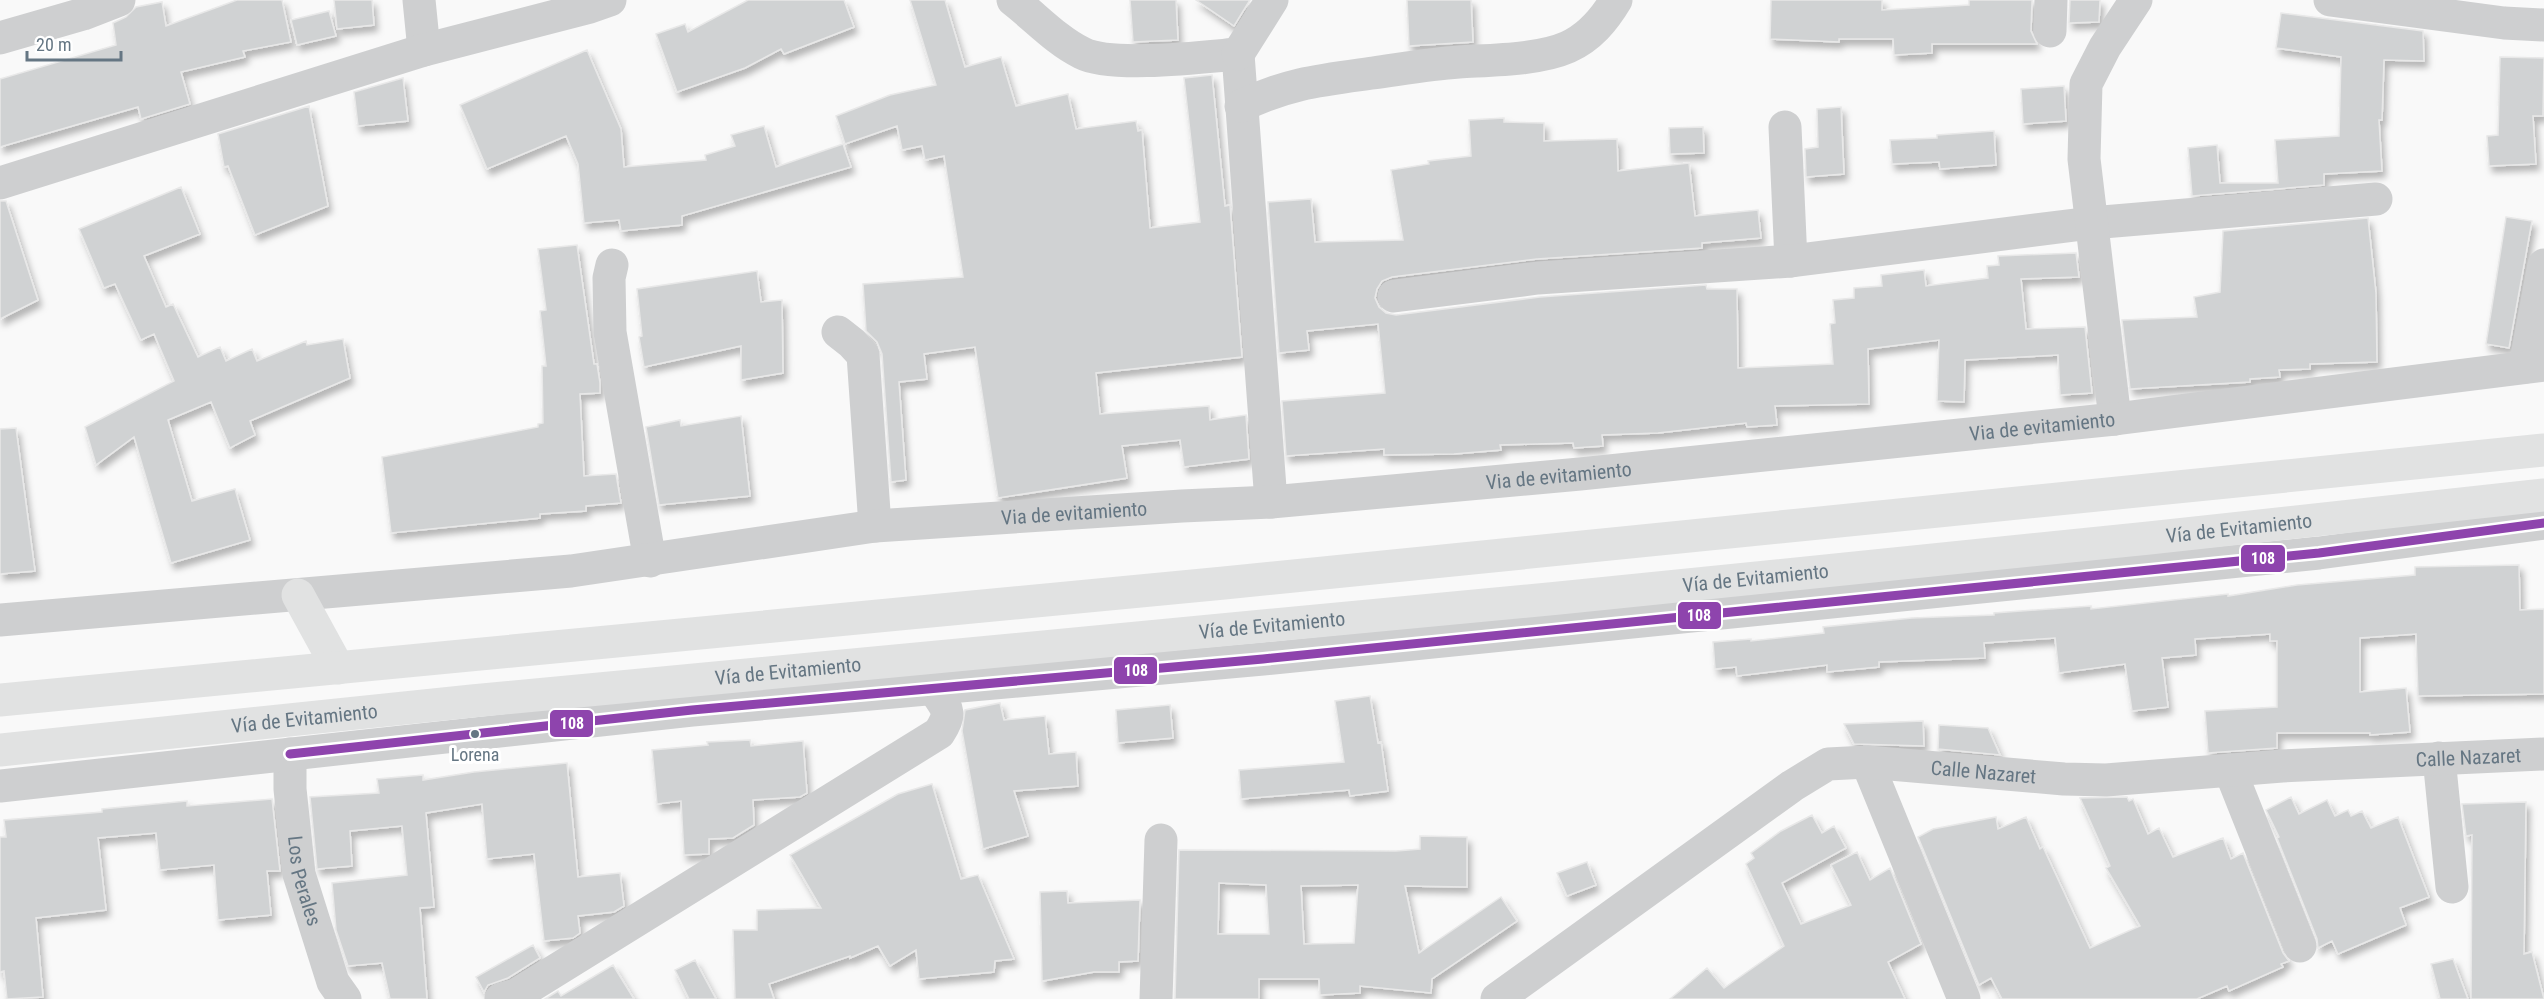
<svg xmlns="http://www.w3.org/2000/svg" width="2544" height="999" font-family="'Roboto Condensed',sans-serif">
<defs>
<filter id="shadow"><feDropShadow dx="3.5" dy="6" stdDeviation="3" flood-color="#0004"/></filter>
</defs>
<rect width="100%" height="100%" fill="#f9f9f9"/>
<path fill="#d0d2d3" stroke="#e8e8e8" stroke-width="1.5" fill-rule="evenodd" filter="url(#shadow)" d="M237 0H282L291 42 243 51 245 57 181 72 190 104 141 119 138 107 0 147V79L116 45 113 23 126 17 136 7 162 2 166 26Z
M334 0H372L374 25 337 29Z
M748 0H844L854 27 784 54 781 49 745 68 677 92 656 34 685 24 688 32Z
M910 0H945L965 67 1001 57 1016 106 1068 94 1076 129 1136 121 1138 131 1142 130 1150 228 1200 222 1184 78 1212 75 1225 206 1230 205 1242 357 1096 373 1100 414 1209 406 1210 420 1246 415 1249 459 1184 467 1180 440 1122 446 1127 478 998 498 975 347 924 354 927 379 899 382 906 480 891 482 882 354 877 342 866 331 863 284 963 277 944 156 925 160 922 146 902 150 897 126 845 144 836 116 890 95 936 85Z
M1130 0H1176L1178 40 1133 42Z
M1196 0H1250L1234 26Z
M1407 0H1471L1473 42 1409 46Z
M1771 0H1882V10L1969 5V0H2032L2031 31 2037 44H1932V53L1894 55 1893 39H1839V42L1770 39Z
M2070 0H2100L2099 22 2069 23Z
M329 11 336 36 297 45 291 20Z
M2281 13 2423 31 2424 61 2384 60 2382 120H2379L2382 171 2324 174V185L2192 196 2188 148 2217 145 2220 183H2278L2275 140 2339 136 2341 57 2276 48Z
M587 50 621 129 624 167 706 160 705 155 735 146 731 135 764 126 776 167 843 144 851 167 682 216V225L621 231 619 220 584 223 578 164 566 136 487 169 460 105Z
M2500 57 2544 58 2543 116H2533L2536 164 2489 166 2487 136 2498 135Z
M403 78 408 121 358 126 354 92Z
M2064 86 2066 121 2023 124 2021 89Z
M309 106 328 206 255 235 228 166 224 167 218 134Z
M1841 107 1844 174 1806 177 1805 149 1818 147 1817 109Z
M1504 118V122L1544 123V141L1617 139 1618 171 1689 163 1695 216 1758 210 1761 238 1702 243V248L1537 259 1392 277 1382 281 1377 289 1375 298 1379 307 1386 313 1396 315 1540 297 1706 285 1707 289H1737L1738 368 1833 364 1830 324 1835 323 1833 300 1854 298V288L1882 286 1881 275 1924 270 1926 286 1988 278 1987 266 1999 265 1998 256 2076 253 2079 277 2021 279 2026 329 2085 327 2092 393 2060 395 2058 355 1965 360 1964 402 1937 401 1939 340 1868 349 1869 404 1775 406 1777 425 1747 427 1746 423 1658 433 1602 435 1603 446 1574 448 1573 443 1500 445 1501 450 1454 454 1384 455V449L1286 456 1282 401 1385 393 1378 324 1307 331 1309 350 1279 353 1268 202 1311 199 1315 242 1403 240 1391 170 1429 164 1428 161 1471 156 1469 120Z
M1703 127 1704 153 1670 154 1669 128Z
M1994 131 1996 165 1940 169 1939 162 1892 164 1890 140 1937 138V135Z
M181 187 200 234 144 256 166 307 173 304 198 357 220 347 226 361 252 349 257 361 306 341 307 345 343 339 350 378 250 421 255 435 230 448 211 402 168 420 192 501 235 489 250 540 171 563 134 437 96 465 85 427 174 381 154 334 141 340 115 284 104 288 79 229Z
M0 201H6L38 300 0 319Z
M2506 217 2532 221 2509 348 2486 344Z
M2368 218 2376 293 2377 362 2310 364V369L2279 370 2280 377 2250 379V382L2130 389 2122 320 2197 317 2194 297 2220 292 2223 231Z
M577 245 594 364H597L600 383V393L580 394 584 476 616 474 621 503 586 506V511L540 514V518L391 533 382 457 538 427V424L543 423 542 366H546L540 311 546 310 538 249Z
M757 271 761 302 782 300 783 373 741 380V346L644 367 639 337 642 336 637 289Z
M741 416 750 496 659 505 646 427 680 420 681 426Z
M16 428 35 571 0 574V429Z
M2519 565 2520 610 2544 609V694L2418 696 2416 634 2360 638V692L2406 688 2410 732 2370 735V733H2277V748L2208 753 2205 711 2277 707V641H2270V634L2195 639 2196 655 2162 658 2168 707 2132 711 2125 664 2059 673 2055 638 1984 643 1985 658 1879 662V667L1827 672V665L1737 676 1736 667 1715 669 1713 642 1751 639V641L1824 633 1823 627 1912 618 1994 615V613L2091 606V609L2228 594V596L2297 585 2415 575V567Z
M1370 696 1378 743 1381 742 1388 791 1350 796 1349 790 1241 799 1239 770 1344 762 1335 701Z
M1000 703 1004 720 1045 716 1049 754 1076 752 1078 786 1014 791 1028 836 983 849 962 731 965 710Z
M1170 705 1173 738 1118 743 1116 710Z
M1923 721 1924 746 1854 744 1844 724Z
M1939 725 1988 728 2000 755 1938 749Z
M750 740 751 746 803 741 807 793 800 797 753 800 754 825 733 838 709 839V854L684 855 681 801 657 804 652 750 708 745 707 742Z
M567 763 578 877 620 873 624 906 614 912 578 916 580 933 573 938 544 941 534 854 487 859 482 804 426 813 434 907 420 908 427 999H390L382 963 348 966 336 930 332 883 407 875 402 826 350 831 352 866 317 869 310 797 379 793 377 779 423 775V780L474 772Z
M932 784 961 879 978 875 1014 959 995 961 994 972 919 979 916 950 890 966 878 946 850 958V956L769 984 774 999H735L733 930H757V910L821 908 790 855 898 794Z
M2127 797 2129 801 2133 799 2148 834 2159 828 2173 857 2223 838 2231 859 2243 853 2283 953 2289 961 2281 964 2283 967 2229 991 2227 986 2197 999H2002L1991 978 1979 985 1918 837 1933 829 1996 817 1998 829 2026 817 2040 849 2043 847 2090 948 2140 926 2106 868 2110 866 2080 798Z
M2291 797 2299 814 2327 800 2335 816 2348 810 2351 816 2362 811 2371 828 2398 817 2429 897 2400 908 2406 925 2338 954 2332 941 2318 948 2317 939 2277 838 2279 837 2266 810Z
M272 799 280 871H267L271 915 218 920 214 865 160 870 156 833 98 838 106 910 36 918 43 997 7 999 4 971 0 972V837H6L4 820 102 812V809L187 801V806Z
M2526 802 2524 954 2532 952 2544 999H2471L2472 835 2466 836 2462 804Z
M1812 815 1822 833 1834 826 1846 848 1782 883 1801 924 1851 905 1831 865 1857 852 1870 880 1890 868 1921 944 1888 962 1905 999H1670L1707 968 1724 988 1784 946 1746 864 1754 858 1751 853 1781 831Z
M1420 836 1467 837V887L1405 886 1419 953 1501 897 1517 921 1432 979 1431 993 1360 986V993L1320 995 1319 979H1259V999H1175L1179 850 1396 851 1420 849ZM1219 883 1266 885 1269 934H1218ZM1358 885 1354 943 1304 944 1301 886Z
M1587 862 1596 885 1567 896 1557 873Z
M1067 891 1068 903 1140 900 1138 961 1119 962V972H1094L1042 981 1040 892Z
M533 945 540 958 508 978 488 985 484 992 476 977Z
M2453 959 2468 999H2440L2431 964Z
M695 960 716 999H689L675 970Z
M613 965 634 999H545L558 991 561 996Z"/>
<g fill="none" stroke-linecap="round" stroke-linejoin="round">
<g stroke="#cecfd0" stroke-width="33">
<path d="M419 0 424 50"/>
<path d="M1013 0C1035 17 1057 41 1082 53 1111 68 1203 57 1238 54L1271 502"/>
<path d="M2330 0 2504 23 2544 25"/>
<path d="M2050 31 2051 0"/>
<path d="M0 38 83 14 119 0"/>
<path d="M1238 54 1272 0"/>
<path d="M1241 106C1288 83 1322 80 1373 73 1402 69 1430 64 1459 62 1491 60 1539 60 1568 47 1590 37 1604 20 1616 0"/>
<path d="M1785 127 1791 261"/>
<path d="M0 183 424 50 590 7 610 0"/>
<path d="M612 265 609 278 610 332 650 561"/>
<path d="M1394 296 1538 278 1791 261 2091 223 2376 199"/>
<path d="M838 332 852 343 863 355 875 526"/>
<path d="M2525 367 2544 265"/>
<path d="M2115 419 2084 159 2086 84 2105 47 2136 0"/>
<path id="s1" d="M0 620 571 571 875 526 1182 506 1271 502 1580 474 2115 419 2544 365"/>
<path id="s2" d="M290 754V789L299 874 333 982 345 999"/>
<path d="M2439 758 2452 887"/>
<path d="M1867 762 1964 999"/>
<path d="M2230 770 2300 946"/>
<path d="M0 786 692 710 1263 659 2319 553 2544 523"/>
<path d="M501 999 516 995 939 733C953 712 947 709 934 689"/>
<path d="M1156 999 1161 840"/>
<path id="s3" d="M1497 999 1792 786 1828 764 1867 762 2064 779 2106 780 2282 766 2544 754"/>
</g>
<g stroke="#e1e2e2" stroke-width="33">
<path d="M298 595 338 668"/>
<path d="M0 700 1224 583 2544 450"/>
<path id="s4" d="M0 750 472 701 1559 598 2149 538 2544 495"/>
</g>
<defs>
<path id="bus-1" d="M290 754 692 710 1263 659 2319 553 2544 523"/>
</defs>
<use href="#bus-1" stroke="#fff" stroke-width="14"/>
<use href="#bus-1" stroke="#8e44ad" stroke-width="9"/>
</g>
<circle fill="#657683" stroke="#fff" stroke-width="2" cx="475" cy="734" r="5"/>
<g text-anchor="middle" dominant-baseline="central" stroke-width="6" stroke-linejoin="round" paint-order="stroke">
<g font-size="18" fill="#657683" stroke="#fff">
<text x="475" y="754">Lorena</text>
</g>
<g font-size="20" fill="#657683" stroke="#fff">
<text stroke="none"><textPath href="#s1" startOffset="2052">Via de evitamiento</textPath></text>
<text stroke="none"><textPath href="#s1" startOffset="1566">Via de evitamiento</textPath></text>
<text stroke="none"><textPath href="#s1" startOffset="1080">Via de evitamiento</textPath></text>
<text stroke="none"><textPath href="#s4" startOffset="2250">Vía de Evitamiento</textPath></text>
<text stroke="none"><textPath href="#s4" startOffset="1764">Vía de Evitamiento</textPath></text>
<text stroke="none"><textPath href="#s4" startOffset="1278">Vía de Evitamiento</textPath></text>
<text stroke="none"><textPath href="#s4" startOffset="792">Vía de Evitamiento</textPath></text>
<text stroke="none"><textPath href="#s4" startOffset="306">Vía de Evitamiento</textPath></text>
<text stroke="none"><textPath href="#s3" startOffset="1048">Calle Nazaret</textPath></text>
<text stroke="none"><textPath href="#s3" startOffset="562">Calle Nazaret</textPath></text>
<text stroke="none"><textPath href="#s2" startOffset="128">Los Perales</textPath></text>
</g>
</g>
<g stroke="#fff" stroke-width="2">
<rect x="2240" y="544" width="46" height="29" rx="6" fill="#8e44ad"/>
<rect x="1677" y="601" width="45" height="29" rx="6" fill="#8e44ad"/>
<rect x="1113" y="656" width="45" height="29" rx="6" fill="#8e44ad"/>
<rect x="549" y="709" width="45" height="29" rx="6" fill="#8e44ad"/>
</g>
<g font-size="16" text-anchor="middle" font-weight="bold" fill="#fff">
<text x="2263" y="564">108</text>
<text x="1699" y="621">108</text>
<text x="1136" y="676">108</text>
<text x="572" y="729">108</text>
</g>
<path d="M27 51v9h94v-9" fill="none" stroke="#657683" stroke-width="3"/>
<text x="36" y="51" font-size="18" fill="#657683" stroke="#ffffff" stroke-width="4.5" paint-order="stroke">20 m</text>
</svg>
